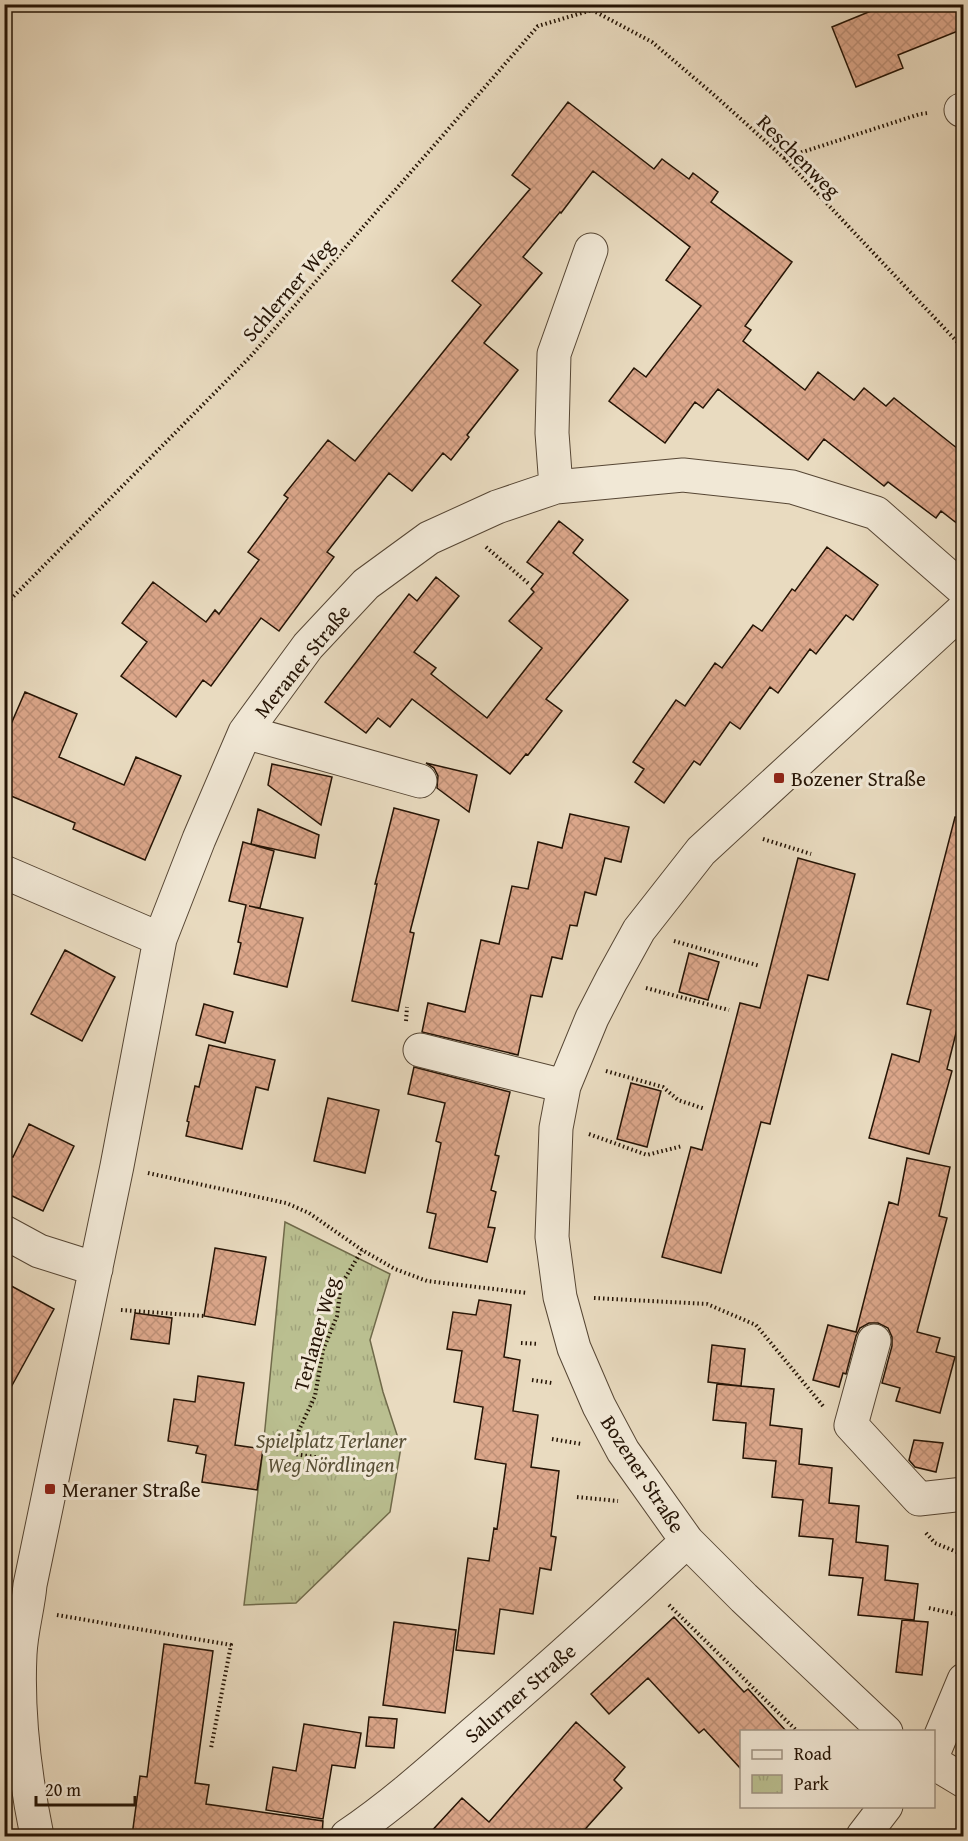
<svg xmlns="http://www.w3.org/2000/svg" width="968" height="1841" font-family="'Gentium Book Plus',serif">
<defs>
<pattern id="park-tufts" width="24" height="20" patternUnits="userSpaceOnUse" patternTransform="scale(1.5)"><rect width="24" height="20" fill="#babf90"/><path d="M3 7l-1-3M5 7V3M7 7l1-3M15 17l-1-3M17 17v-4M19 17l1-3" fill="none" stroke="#a0a37b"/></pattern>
<pattern id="building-cross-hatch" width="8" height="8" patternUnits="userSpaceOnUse" patternTransform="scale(1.5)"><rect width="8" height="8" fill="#dca78b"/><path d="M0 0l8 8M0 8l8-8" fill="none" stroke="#bd8f76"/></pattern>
</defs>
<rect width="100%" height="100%" fill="#e9dbc0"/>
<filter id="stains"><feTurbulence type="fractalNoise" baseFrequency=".00333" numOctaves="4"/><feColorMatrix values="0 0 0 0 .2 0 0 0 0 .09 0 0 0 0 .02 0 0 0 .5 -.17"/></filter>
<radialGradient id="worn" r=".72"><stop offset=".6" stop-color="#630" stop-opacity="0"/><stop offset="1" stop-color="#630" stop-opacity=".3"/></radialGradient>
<path fill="url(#park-tufts)" stroke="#706a4a" stroke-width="1.5" d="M285 1222 390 1274 370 1340 383 1392 401 1447 390 1512 296 1603 244 1605 263 1449Z"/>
<path fill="url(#building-cross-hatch)" stroke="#251405" stroke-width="1.5" d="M888 4H963V29L898 55 903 68 856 87 832 27Z
M568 102 654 169 662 159 689 179 693 173 718 192 711 202 792 262 745 326 751 330 743 341 805 390 818 372 854 400 864 388 886 406 894 398 963 453V528L941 511 936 518 888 482 884 486 824 439 808 460 718 389 703 408 695 402 665 443 609 401 634 368 646 377 701 306 666 280 690 247 593 171 561 213 560 212 523 257 542 273 484 343 518 370 467 435 469 437 451 460 443 453 412 491 389 473 327 552 334 557 279 631 261 618 211 686 203 680 176 717 121 676 147 642 122 623 153 582 206 622 215 610 219 614 259 560 248 552 288 498 284 495 328 440 355 461 481 305 452 281 530 189 512 175Z
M559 521 583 540 573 553 628 600 546 699 562 711 528 755 526 754 510 774 412 699 390 727 378 718 366 733 325 702 409 594 417 601 436 577 459 596 414 652 436 668 431 674 487 718 542 648 509 621 534 592 531 589 543 574 527 562Z
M827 547 878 585 853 620 846 615 816 654 810 649 778 693 770 687 740 729 730 722 700 765 694 761 664 803 635 782 644 769 633 762 676 700 685 706 715 663 722 668 753 625 762 631 792 589 795 591Z
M25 692 77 714 59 757 124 785 136 757 181 776 145 860 73 829 75 823 4 793V722L11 724Z
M426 763 477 775 469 812 437 788 438 776 434 768Z
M272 764 332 777 321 825 268 785Z
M394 808 439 820 410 932 414 933 398 1011 352 1001 377 884H375Z
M258 809 319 835 315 858 251 844Z
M570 814 629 827 621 862 605 858 596 895 585 892 577 926 570 925 562 959 552 957 542 997 531 995 518 1055 422 1032 428 1003 465 1012 481 940 499 944 512 886 528 889 538 842 562 848Z
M955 817 963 818V1018L960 1017 947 1069 952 1071 929 1154 869 1138 892 1054 919 1062 931 1010 907 1004Z
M243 842 274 851 260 908 249 906 303 918 287 987 234 974 241 943 238 942 246 905 229 901Z
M798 858 855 874 828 980 808 975 770 1124 761 1122 721 1273 662 1257 691 1147 702 1150 740 1003 760 1008Z
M65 950 115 977 82 1041 31 1014Z
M689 953 719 962 708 1000 679 992Z
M204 1004 233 1012 225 1043 196 1035Z
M209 1045 275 1060 268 1090 256 1087 242 1149 186 1136 189 1122 187 1121 195 1086 199 1087Z
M414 1067 510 1092 495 1155 499 1156 491 1190 496 1192 488 1227 495 1228 487 1262 429 1248 436 1214 427 1212 441 1143 436 1141 445 1103 408 1094Z
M631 1083 661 1091 647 1147 617 1139Z
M328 1098 379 1110 365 1173 314 1161Z
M29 1124 74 1146 43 1211 4 1192V1154L13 1157Z
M907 1158 950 1167 939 1216 947 1218 917 1332 940 1338 936 1352 955 1357 940 1413 896 1401 900 1388 882 1383 892 1346V1337L888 1328 878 1323H869L860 1328 856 1336 846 1374 843 1373 839 1387 813 1380 828 1325 856 1332 889 1202 898 1205Z
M215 1248 266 1257 255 1325 204 1316Z
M4 1282 54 1309 4 1400Z
M479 1300 511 1305 504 1357 520 1360 513 1411 538 1415 531 1467 559 1471 551 1536 556 1537 551 1570 540 1568 533 1614 500 1609 494 1654 456 1650 468 1558 489 1561 494 1528 497 1529 506 1464 475 1459 483 1407 454 1402 462 1351 447 1349 453 1312 476 1315Z
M135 1313 172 1318 169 1344 131 1339Z
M712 1345 745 1349 741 1386 708 1382Z
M198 1376 244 1383 235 1445 263 1449 257 1490 202 1482 206 1455 196 1453 198 1446 168 1441 174 1399 195 1402Z
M717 1384 774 1389 770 1425 802 1429 799 1464 832 1468 829 1503 859 1506 856 1542 888 1546 885 1580 918 1584 914 1620 858 1615 863 1578 829 1575 833 1539 799 1536 803 1500 772 1497 776 1461 743 1458 746 1423 713 1420Z
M914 1440 943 1443 936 1472 915 1467 909 1460Z
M674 1617 744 1692 748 1689 786 1731H741V1769L704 1729 699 1733 648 1678 609 1714 591 1694Z
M902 1620 928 1622 922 1675 896 1672Z
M394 1622 456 1630 445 1713 383 1705Z
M164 1644 213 1651 195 1783 209 1785 206 1804 323 1821 322 1836H132L140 1776 147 1777Z
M369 1717 397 1719 394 1748 366 1746Z
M576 1722 625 1767 614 1780 622 1788 579 1836H427L462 1798 489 1822Z
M304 1724 361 1733 355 1768 332 1765 323 1819 266 1810 273 1767 296 1771Z"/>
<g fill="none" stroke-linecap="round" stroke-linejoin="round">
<defs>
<path id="minor" d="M961 110 964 109
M556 487 552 433 554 354 591 250
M245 732 420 781
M4 872 160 939
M420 1050 564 1086
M4 1232 39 1251 96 1269
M874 1341 851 1425 919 1499 964 1494
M886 1732 744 1598 687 1541 623 1451 599 1406 574 1348 560 1297 552 1237 556 1128 564 1086 592 1018 612 979 639 930 701 851 964 609
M934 1752 964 1680
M934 1763 964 1781
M37 1836C25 1777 17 1715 20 1654 21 1631 28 1608 30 1585L117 1166 160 939 199 839 245 732 308 646 366 584 429 538 497 507 556 487 683 475 792 487 876 513 964 590
M347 1836C393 1805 434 1768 475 1732 547 1670 617 1607 687 1541
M863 1836 886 1806"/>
</defs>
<use href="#minor" stroke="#564634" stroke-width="35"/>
<path stroke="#251405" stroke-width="4" stroke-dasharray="1.5 3" stroke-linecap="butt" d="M592 10 652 42 713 94 784 158 964 349
M784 158 920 114 928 113
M486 547 529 584
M4 606 250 357 538 26 592 10 591 4
M763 839 811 854
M674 941 760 966
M646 988 729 1010
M406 1021 407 1007
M606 1071 663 1087 678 1100 705 1109
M589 1134 647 1155 682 1146
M148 1173 286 1203 309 1213 362 1250 395 1269 427 1281 527 1293
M594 1298 707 1304 756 1325 823 1406
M121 1310 204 1316
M521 1343 539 1344
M532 1380 552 1383
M552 1439 581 1444
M336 1466 322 1458 294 1454 299 1430 315 1396 323 1350 337 1316 341 1285 362 1250
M577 1497 618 1501
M926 1533 935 1543 964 1555
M669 1605 798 1732
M929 1608 964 1616
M57 1615 231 1645 211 1748"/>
<use href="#minor" stroke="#f1e8d6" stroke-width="33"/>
</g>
<g fill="#8f2418" stroke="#f1e8d6" stroke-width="2">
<rect x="773" y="772" width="12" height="12" rx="3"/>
<rect x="44" y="1483" width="12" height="12" rx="3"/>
</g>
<g text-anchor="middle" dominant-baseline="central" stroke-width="6" stroke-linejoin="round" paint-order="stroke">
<g font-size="21" fill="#251405" stroke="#f1e8d6">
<text transform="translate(799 156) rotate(45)">Reschenweg</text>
<text transform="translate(288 290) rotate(-49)">Schlerner Weg</text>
<text transform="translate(302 661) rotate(-51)">Meraner Straße</text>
<text transform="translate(316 1334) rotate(-74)">Terlaner Weg</text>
<text transform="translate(643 1474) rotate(57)">Bozener Straße</text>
<text transform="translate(520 1693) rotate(-41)">Salurner Straße</text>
</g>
<g font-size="21" fill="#251405" stroke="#f1e8d6" text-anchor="start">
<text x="791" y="778">Bozener Straße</text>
<text x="62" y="1489">Meraner Straße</text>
</g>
<g font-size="21" font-style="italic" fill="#595036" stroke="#f1e8d6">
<text x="331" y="1440">Spielplatz Terlaner<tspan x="331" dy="24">Weg Nördlingen</tspan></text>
</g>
</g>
<rect width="968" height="1841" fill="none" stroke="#e9dbc0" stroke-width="24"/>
<rect x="6" y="6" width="956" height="1829" fill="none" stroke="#251405" stroke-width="3"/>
<rect x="12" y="12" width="944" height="1817" fill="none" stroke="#251405" stroke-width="1.5"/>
<rect x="740" y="1730" width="195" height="78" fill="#f1e8d6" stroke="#9f9382" stroke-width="1.5"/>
<rect x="752" y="1750" width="30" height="9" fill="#f1e8d6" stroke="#9f9382" stroke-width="1.5"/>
<text x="794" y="1760" font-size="18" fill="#251405">Road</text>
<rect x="752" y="1775" width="30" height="18" fill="url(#park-tufts)" stroke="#9f9382" stroke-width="1.5"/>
<text x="794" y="1790" font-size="18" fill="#251405">Park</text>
<path d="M36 1796v9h99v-9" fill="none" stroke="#251405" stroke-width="3"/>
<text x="45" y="1796" font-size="18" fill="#251405" stroke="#f1e8d6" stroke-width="4.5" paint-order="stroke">20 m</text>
<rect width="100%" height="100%" filter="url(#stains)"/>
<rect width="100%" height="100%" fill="url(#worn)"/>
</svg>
